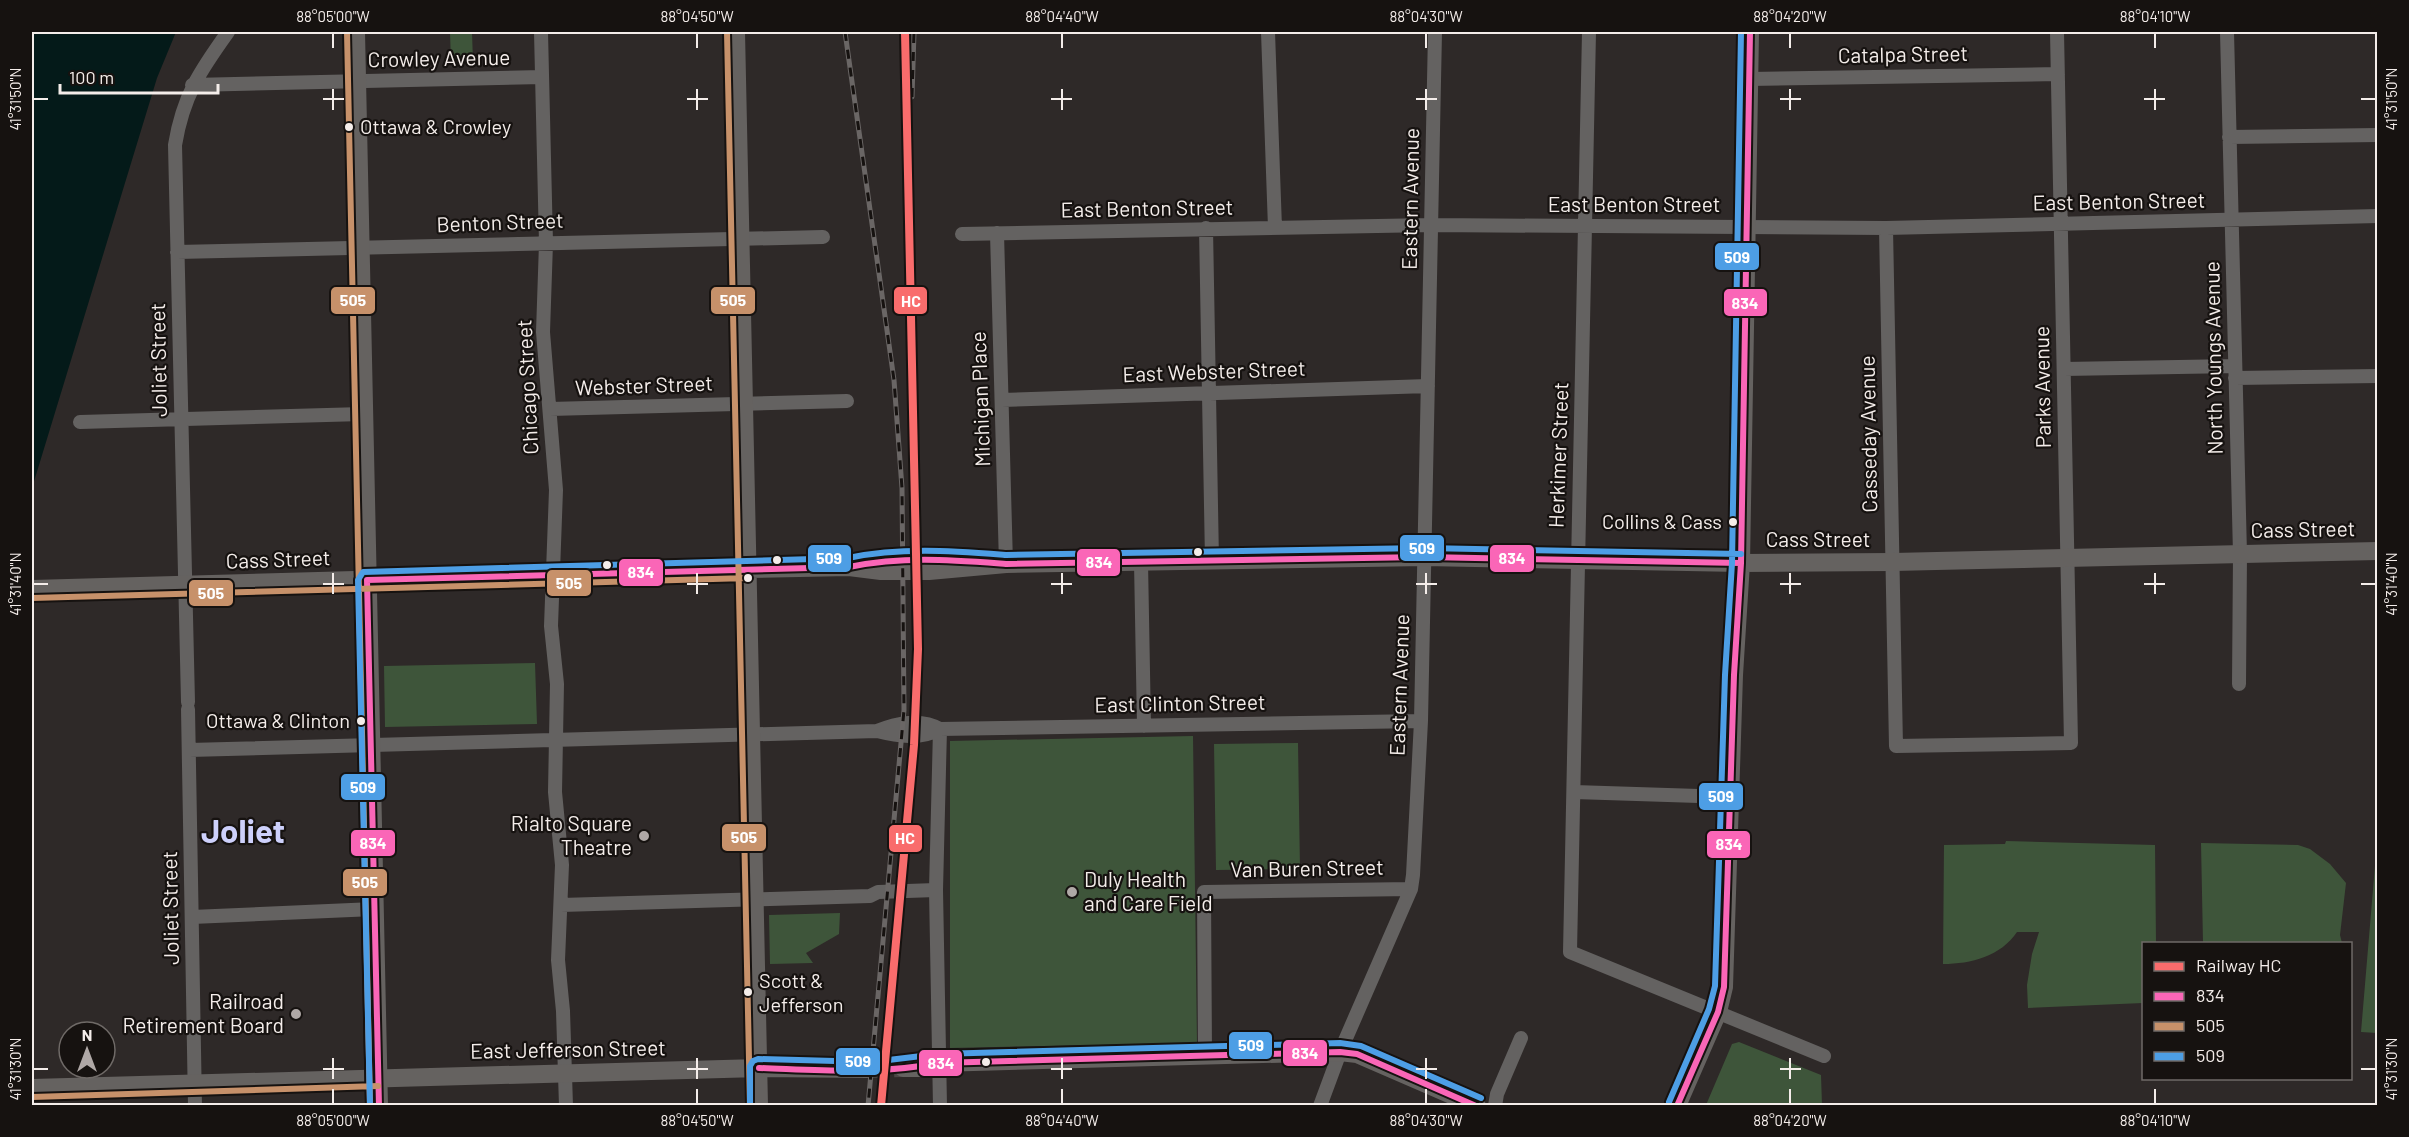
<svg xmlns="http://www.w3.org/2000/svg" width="2409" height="1137" font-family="Barlow,sans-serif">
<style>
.green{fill:#3e553a}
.water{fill:#041a19}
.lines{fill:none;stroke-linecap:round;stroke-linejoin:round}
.major-tunnel{stroke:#4c4645;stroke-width:18;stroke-dasharray:18 9;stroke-linecap:butt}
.minor{stroke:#646261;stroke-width:14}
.major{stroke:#656260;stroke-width:18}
.rail-casing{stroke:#6a6665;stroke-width:5}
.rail{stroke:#161210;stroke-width:3;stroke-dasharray:9;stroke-linecap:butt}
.bus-1-casing{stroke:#161210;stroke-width:10}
.bus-2-casing{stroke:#161210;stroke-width:10}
.bus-3-casing{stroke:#161210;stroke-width:10}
.bus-1{stroke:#fa66b7;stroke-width:6}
.bus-2{stroke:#c7916a;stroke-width:6}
.bus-3{stroke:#4d9ee5;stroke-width:6}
.rail-1-casing{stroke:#161210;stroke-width:12}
.rail-1{stroke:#f96c6c;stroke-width:8}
.ticks{fill:none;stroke:#f4edea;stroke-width:2}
.bus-dot{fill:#f4edea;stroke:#161210;stroke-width:2}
.poi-dot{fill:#afa8a6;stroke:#161210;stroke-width:2}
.labels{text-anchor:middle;stroke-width:4.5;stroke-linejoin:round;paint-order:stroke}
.bus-label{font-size:20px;fill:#f4edea;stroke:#161210;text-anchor:start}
.street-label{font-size:21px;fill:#f4edea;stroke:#161210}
.poi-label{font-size:21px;fill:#f4edea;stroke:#161210;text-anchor:end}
.town-label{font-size:33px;font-weight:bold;fill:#cdd0fb;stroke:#161210}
.line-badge{stroke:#161210;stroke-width:2}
.badge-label{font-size:16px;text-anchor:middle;font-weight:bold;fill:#fff}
.neatline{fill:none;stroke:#f4edea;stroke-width:2}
.ticks-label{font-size:15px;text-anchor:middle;fill:#f4edea}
</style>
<rect width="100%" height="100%" fill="#2e2928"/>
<path class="green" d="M 450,32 L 472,32 L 473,62 L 451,63 Z
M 535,663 L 537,724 L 385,727 L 384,666 Z
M 1193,736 L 1197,1043 L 950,1048 L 950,741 Z
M 1298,743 L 1300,869 L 1216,870 L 1214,744 Z
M 2006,841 L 2155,845 L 2156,943 L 2144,944 L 2143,1003 L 2028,1008 L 2027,985 L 2032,954 L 2039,932 L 2017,932 C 2001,956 1971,964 1943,964 L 1944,845 L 2005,844 Z
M 2377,842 L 2378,1033 L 2377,1033 L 2361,1032 Z
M 2201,843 L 2298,845 L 2310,849 L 2330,864 L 2346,883 L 2340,935 L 2342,943 L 2203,943 Z
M 840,913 L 839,934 L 806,953 L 813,963 L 770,964 L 769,915 Z
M 1739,1042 L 1821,1075 L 1822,1105 L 1706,1105 L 1732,1044 Z"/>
<path class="water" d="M 32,32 L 176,32 L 157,78 L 32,488 Z"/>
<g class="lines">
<path class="major-tunnel" d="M 867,1069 L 903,1068"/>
<path class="minor" d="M 541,32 L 546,243 L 543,332 L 556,490 L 551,626 L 557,684 L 555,792 L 562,865 L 558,960 L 563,1011 L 566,1106
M 1268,32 L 1275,228
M 1589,32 L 1570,952 L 1824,1056
M 2227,32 L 2240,554 L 2239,684
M 1749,79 L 2058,74
M 192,85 L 542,77
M 2229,137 L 2378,135
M 1206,228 L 1212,561
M 1886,228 L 1896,746 L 2071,743 L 2057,32
M 997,233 L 1006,564
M 962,234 L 1431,225 L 1886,228 L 2378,216
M 177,252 L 823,237
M 2064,369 L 2235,366
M 2235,378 L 2378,376
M 1002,400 L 1428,386
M 550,409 L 847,401
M 80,422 L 363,414
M 1141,562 L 1144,726
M 188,702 L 175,145 C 183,96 200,71 228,32
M 188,709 L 195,1106
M 877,731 C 896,723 921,718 940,729
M 189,750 L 877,731 C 897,736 921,740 940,729 L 1421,721
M 1574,792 L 1730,797
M 561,905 L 870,896 L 878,892 L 936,890
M 192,917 L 374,909
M 1205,1055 L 1204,892 L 1411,889
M 940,1106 L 936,890 L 940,729
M 1320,1106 L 1340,1052 L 1411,889 L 1413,875 L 1421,721 L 1435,32
M 1495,1106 L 1497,1094 L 1521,1038"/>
<path class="major" d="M 356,32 L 379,1106
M 736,32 L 759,1106
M 32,589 L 748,569 L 849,567 L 881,571 L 929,571 L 1006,564 L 1425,557 L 1741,563 L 1893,562 L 2378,551
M 903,1068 L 919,1068 L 938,1063 L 1340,1052 L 1357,1054 L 1477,1106
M 32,1088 L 759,1068 L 867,1069
M 1677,1106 L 1718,1012 L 1724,987 L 1734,675 L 1741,563 L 1750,32"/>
<defs>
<path id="rail" d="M 845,32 L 894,380 L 902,488 L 904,710 L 868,1106
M 912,97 L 914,32"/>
</defs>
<use href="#rail" class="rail-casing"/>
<use href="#rail" class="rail"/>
<defs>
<path id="bus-1" d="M 367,580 L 849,567 C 904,556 951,560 1006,564 L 1425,557 L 1741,563
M 367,580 L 379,1106
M 759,1068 C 819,1070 879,1075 938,1063 L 1340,1052 L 1357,1054 L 1476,1106
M 1677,1106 L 1718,1012 L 1724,987 L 1734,675 L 1741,563 L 1750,32"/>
<path id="bus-2" d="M 347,32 L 370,1106
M 727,32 L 750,1106
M 32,598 L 748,578
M 32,1097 L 378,1086"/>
<path id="bus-3" d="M 1669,1102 L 1709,1009 L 1715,986 L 1725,675 L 1732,563 L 1741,32
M 370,1106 L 358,580 L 363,572 L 848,558 C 902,547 952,551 1006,555 L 1425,548 L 1741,554
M 750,1106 L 750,1066 L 753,1061 L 758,1059 L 872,1062 L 938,1054 L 1340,1043 L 1361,1046 L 1481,1098"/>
</defs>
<use href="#bus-1" class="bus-1-casing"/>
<use href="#bus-2" class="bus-2-casing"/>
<use href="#bus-3" class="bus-3-casing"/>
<use href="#bus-1" class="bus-1"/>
<use href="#bus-2" class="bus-2"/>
<use href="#bus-3" class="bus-3"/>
<defs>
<path id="rail-1" d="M 881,1106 L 914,745 L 918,649 L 905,32"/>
</defs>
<use href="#rail-1" class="rail-1-casing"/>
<use href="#rail-1" class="rail-1"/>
</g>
<path class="ticks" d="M 333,33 L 333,48M 697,33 L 697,48M 1062,33 L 1062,48M 1426,33 L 1426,48M 1790,33 L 1790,48M 2155,33 L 2155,48M 333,89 L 333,110M 697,89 L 697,110M 1062,89 L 1062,110M 1426,89 L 1426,110M 1790,89 L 1790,110M 2155,89 L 2155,110M 33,99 L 48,99M 323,99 L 344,99M 687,99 L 708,99M 1051,99 L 1072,99M 1416,99 L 1437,99M 1780,99 L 1801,99M 2144,99 L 2165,99M 2361,99 L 2376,99M 333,573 L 333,594M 697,573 L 697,594M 1062,573 L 1062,594M 1426,573 L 1426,594M 1790,573 L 1790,594M 2155,573 L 2155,594M 33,584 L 48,584M 323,584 L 344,584M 687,584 L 708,584M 1051,584 L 1072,584M 1416,584 L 1437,584M 1780,584 L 1801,584M 2144,584 L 2165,584M 2361,584 L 2376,584M 333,1058 L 333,1079M 697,1058 L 697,1079M 1062,1058 L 1062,1079M 1426,1058 L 1426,1079M 1790,1058 L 1790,1079M 33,1069 L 48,1069M 323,1069 L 344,1069M 687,1069 L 708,1069M 1051,1069 L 1072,1069M 1416,1069 L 1437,1069M 1780,1069 L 1801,1069M 2361,1069 L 2376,1069M 333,1089 L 333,1104M 697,1089 L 697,1104M 1062,1089 L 1062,1104M 1426,1089 L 1426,1104M 1790,1089 L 1790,1104M 2155,1089 L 2155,1104"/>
<g class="bus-dot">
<circle cx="349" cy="127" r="5"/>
<circle cx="1733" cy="522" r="5"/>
<circle cx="1198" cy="552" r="5"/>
<circle cx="777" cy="560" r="5"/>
<circle cx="607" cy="565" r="5"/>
<circle cx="748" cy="578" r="5"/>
<circle cx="361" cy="721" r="5"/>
<circle cx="748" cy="992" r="5"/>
<circle cx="986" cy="1062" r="5"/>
</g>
<g class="poi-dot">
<circle cx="644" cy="836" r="6"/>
<circle cx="1072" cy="892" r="6"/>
<circle cx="296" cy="1014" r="6"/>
</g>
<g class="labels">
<g class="bus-label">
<text x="360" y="134">Ottawa &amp; Crowley</text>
<text x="1722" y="529" text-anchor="end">Collins &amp; Cass</text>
<text x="350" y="728" text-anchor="end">Ottawa &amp; Clinton</text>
<text x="759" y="988">Scott &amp;<tspan x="759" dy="24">Jefferson</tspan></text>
</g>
<g class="street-label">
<text transform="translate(1903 55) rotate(-1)" y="7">Catalpa Street</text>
<text transform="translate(439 59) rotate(-1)" y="7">Crowley Avenue</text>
<text transform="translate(1411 199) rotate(-89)" y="7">Eastern Avenue</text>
<text transform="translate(2119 202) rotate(-1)" y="7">East Benton Street</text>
<text x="1634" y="212">East Benton Street</text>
<text transform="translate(1147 209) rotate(-1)" y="7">East Benton Street</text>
<text transform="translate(500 223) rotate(-2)" y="7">Benton Street</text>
<text transform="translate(2214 358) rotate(-91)" y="7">North Youngs Avenue</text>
<text transform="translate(159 360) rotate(-91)" y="7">Joliet Street</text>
<text transform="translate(1214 372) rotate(-2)" y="7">East Webster Street</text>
<text transform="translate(644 386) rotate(-2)" y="7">Webster Street</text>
<text transform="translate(528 387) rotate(-93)" y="7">Chicago Street</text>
<text transform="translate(2043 387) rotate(-91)" y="7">Parks Avenue</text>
<text transform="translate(981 399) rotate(-92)" y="7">Michigan Place</text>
<text transform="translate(1869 434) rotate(-91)" y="7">Casseday Avenue</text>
<text transform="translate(1559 455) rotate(-88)" y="7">Herkimer Street</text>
<text transform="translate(2303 530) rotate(-1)" y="7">Cass Street</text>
<text x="1818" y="547">Cass Street</text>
<text transform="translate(278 560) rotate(-2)" y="7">Cass Street</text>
<text transform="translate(1400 685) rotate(-88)" y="7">Eastern Avenue</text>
<text transform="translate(1180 704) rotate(-1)" y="7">East Clinton Street</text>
<text transform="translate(1307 869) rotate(-1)" y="7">Van Buren Street</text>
<text transform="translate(171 908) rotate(-91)" y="7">Joliet Street</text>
<text transform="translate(568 1050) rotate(-1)" y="7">East Jefferson Street</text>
</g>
<g class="poi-label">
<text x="632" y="831">Rialto Square<tspan x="632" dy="24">Theatre</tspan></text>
<text x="1084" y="887" text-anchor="start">Duly Health<tspan x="1084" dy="24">and Care Field</tspan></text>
<text x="284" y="1009">Railroad<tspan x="284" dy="24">Retirement Board</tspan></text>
</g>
<g class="town-label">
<text x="243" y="843">Joliet</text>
</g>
</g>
<g class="line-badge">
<rect x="1714" y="242" width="46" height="29" rx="6" fill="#4d9ee5"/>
<rect x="330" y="286" width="46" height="29" rx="6" fill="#c7916a"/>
<rect x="710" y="286" width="46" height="29" rx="6" fill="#c7916a"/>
<rect x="893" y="286" width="35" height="29" rx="6" fill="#f96c6c"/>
<rect x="1723" y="288" width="45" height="29" rx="6" fill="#fa66b7"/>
<rect x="1399" y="534" width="46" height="28" rx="6" fill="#4d9ee5"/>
<rect x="807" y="544" width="45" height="29" rx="6" fill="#4d9ee5"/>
<rect x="1489" y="544" width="46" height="29" rx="6" fill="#fa66b7"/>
<rect x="1076" y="548" width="45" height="29" rx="6" fill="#fa66b7"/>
<rect x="618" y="558" width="46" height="29" rx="6" fill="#fa66b7"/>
<rect x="546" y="569" width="46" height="28" rx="6" fill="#c7916a"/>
<rect x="188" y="579" width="46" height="28" rx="6" fill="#c7916a"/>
<rect x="340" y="773" width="46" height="28" rx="6" fill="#4d9ee5"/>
<rect x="1698" y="782" width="46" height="29" rx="6" fill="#4d9ee5"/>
<rect x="721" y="823" width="46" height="29" rx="6" fill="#c7916a"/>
<rect x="888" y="824" width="35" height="29" rx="6" fill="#f96c6c"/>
<rect x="350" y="829" width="46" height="28" rx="6" fill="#fa66b7"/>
<rect x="1706" y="830" width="45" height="29" rx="6" fill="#fa66b7"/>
<rect x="342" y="868" width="46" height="29" rx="6" fill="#c7916a"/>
<rect x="1228" y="1031" width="45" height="29" rx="6" fill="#4d9ee5"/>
<rect x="1282" y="1039" width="46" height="28" rx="6" fill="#fa66b7"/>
<rect x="835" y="1047" width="46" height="29" rx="6" fill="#4d9ee5"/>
<rect x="918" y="1049" width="45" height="28" rx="6" fill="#fa66b7"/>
</g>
<g class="badge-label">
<text x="1737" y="263">509</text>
<text x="353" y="306">505</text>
<text x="733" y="306">505</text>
<text x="911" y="307">HC</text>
<text x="1745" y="309">834</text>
<text x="1422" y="554">509</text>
<text x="829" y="564">509</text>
<text x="1512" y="564">834</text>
<text x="1099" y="568">834</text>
<text x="641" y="578">834</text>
<text x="569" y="589">505</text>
<text x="211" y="599">505</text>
<text x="363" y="793">509</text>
<text x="1721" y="802">509</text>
<text x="744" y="843">505</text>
<text x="905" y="844">HC</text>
<text x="373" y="849">834</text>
<text x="1729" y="850">834</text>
<text x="365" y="888">505</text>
<text x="1251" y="1051">509</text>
<text x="1305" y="1059">834</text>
<text x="858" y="1067">509</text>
<text x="941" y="1069">834</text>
</g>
<rect width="2409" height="1137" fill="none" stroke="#161210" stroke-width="66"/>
<rect x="2142" y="942" width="210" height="138" fill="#161210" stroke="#6f6a67" stroke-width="1.5"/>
<rect x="2154" y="962" width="30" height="9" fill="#f96c6c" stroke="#6f6a67" stroke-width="1.5"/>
<text x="2196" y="972" font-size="18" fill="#f4edea">Railway HC</text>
<rect x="2154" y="992" width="30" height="9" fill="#fa66b7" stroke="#6f6a67" stroke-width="1.5"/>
<text x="2196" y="1002" font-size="18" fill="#f4edea">834</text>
<rect x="2154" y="1022" width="30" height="9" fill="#c7916a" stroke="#6f6a67" stroke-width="1.5"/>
<text x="2196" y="1032" font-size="18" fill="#f4edea">505</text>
<rect x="2154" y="1052" width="30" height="9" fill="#4d9ee5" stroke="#6f6a67" stroke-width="1.5"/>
<text x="2196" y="1062" font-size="18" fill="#f4edea">509</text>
<g transform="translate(87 1050)"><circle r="28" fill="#161210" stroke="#6f6a67" stroke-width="1.5"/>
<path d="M0-4.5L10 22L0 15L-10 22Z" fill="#afa8a6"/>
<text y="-9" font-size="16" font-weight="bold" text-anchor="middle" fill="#f4edea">N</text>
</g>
<path d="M60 84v9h158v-9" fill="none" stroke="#f4edea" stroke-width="3"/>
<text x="69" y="84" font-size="18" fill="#f4edea" stroke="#161210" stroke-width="4.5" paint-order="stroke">100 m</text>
<rect x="33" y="33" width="2343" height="1071" class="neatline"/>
<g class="ticks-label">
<text x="333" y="22">88°05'00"W</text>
<text x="697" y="22">88°04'50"W</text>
<text x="1062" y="22">88°04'40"W</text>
<text x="1426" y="22">88°04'30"W</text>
<text x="1790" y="22">88°04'20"W</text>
<text x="2155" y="22">88°04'10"W</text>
<text transform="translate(16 99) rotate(-90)" y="5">41°31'50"N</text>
<text transform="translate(2392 99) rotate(-90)" y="5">41°31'50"N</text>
<text transform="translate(16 584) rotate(-90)" y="5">41°31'40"N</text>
<text transform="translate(2392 584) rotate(-90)" y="5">41°31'40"N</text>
<text transform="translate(16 1069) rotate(-90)" y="5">41°31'30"N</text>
<text transform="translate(2392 1069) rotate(-90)" y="5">41°31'30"N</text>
<text x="333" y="1126">88°05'00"W</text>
<text x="697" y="1126">88°04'50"W</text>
<text x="1062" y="1126">88°04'40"W</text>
<text x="1426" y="1126">88°04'30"W</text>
<text x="1790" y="1126">88°04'20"W</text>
<text x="2155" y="1126">88°04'10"W</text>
</g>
</svg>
